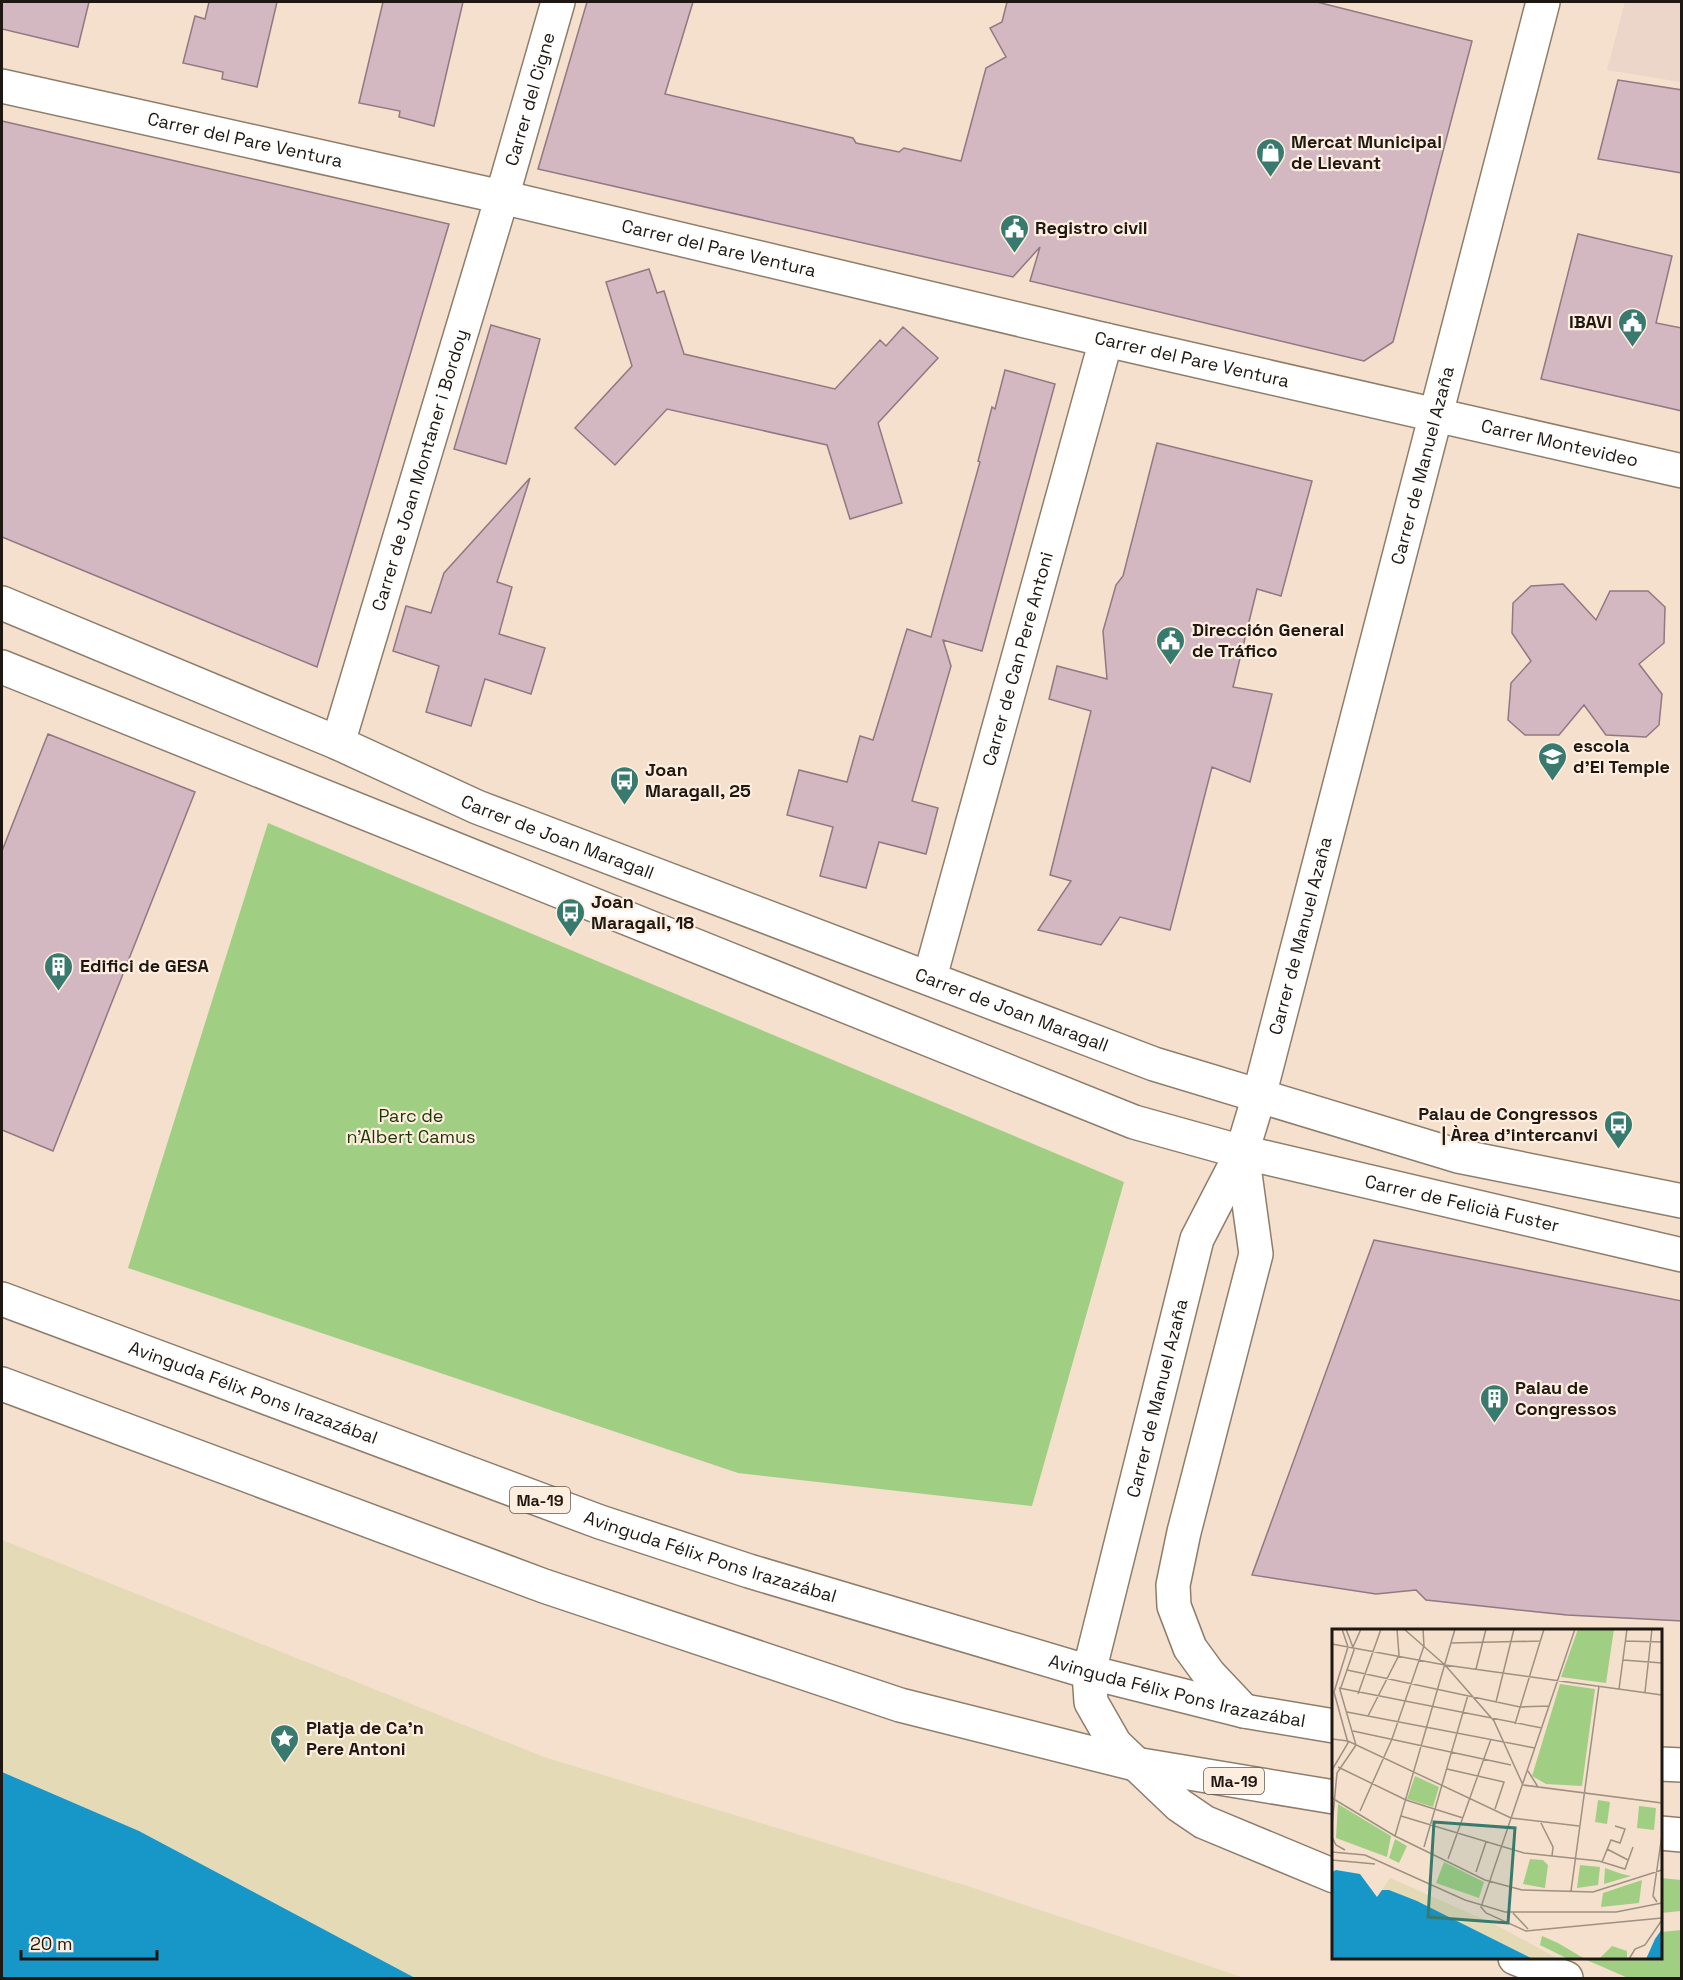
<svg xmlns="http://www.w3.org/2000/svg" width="1683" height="1980" font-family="'Space Grotesk',sans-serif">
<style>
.commercial{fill:#ecd5c9}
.green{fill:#a0cf84}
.sand{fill:#e4dab5}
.water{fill:#1796c8}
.building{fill:#d3b8c2;stroke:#917882;stroke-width:1.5}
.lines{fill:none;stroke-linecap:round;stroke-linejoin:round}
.minor-casing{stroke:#8f7d6c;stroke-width:36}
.highway-casing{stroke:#8f7d6c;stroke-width:36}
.minor{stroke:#fff;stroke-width:33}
.highway{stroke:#fff;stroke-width:33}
.labels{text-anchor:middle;stroke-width:4.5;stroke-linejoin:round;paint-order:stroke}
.shield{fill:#feeedf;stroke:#625850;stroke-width:1.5}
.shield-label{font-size:16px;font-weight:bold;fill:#1f1812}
.street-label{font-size:18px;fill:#1f1812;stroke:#feeedf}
.poi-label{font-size:18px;font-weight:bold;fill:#1f1812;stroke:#feeedf;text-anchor:start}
.park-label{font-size:18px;fill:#1a3900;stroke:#feeedf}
.inset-road{fill:none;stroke:#9f9082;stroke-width:1.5}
.view{fill:#387b6e;fill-opacity:0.15;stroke:#387b6e;stroke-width:3}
.inset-edge{fill:none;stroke:#1f1812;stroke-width:3}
</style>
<rect width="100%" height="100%" fill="#f4e0cd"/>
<path class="commercial" d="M 1625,2 L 1681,2 L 1681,82 L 1607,70 Z"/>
<path class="green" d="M 268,823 L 1124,1182 L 1032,1506 L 738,1473 L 128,1268 Z
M 1661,1878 L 1681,1880 L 1681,1911 L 1661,1913 Z
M 1681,1930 L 1681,1978 L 1628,1978 L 1582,1958 L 1660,1958 L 1661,1932 Z"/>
<path class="sand" d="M 2,1540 L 544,1757 L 967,1886 L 1245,1978 L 415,1978 L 139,1831 L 2,1772 Z"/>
<path class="water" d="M 2,1772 L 139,1831 L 415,1978 L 2,1978 Z"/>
<path class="building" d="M 2,2 L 89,2 L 78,47 L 2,29 Z
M 209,2 L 277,2 L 257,87 L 222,79 L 223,72 L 183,63 L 195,16 L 205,19 Z
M 383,2 L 463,2 L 434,126 L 399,117 L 400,111 L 359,103 Z
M 587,2 L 693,2 L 665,94 L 853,138 L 856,143 L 899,152 L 904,148 L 961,161 L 986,68 L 1006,57 L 990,28 L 1002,22 L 1007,2 L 1317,2 L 1472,41 L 1393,342 L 1364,361 L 1030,281 L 1040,247 L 1013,277 L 538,169 Z
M 1618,80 L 1682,90 L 1682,173 L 1598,159 Z
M 2,121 L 449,224 L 317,667 L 2,537 Z
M 1578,234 L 1672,256 L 1656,323 L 1682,328 L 1682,411 L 1541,379 Z
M 649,269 L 657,293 L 664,291 L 684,354 L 835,389 L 880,340 L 886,346 L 903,327 L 938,358 L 878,423 L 902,503 L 850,519 L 827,445 L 667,409 L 615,465 L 575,428 L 632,366 L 606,282 Z
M 491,325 L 540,339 L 506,464 L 454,449 Z
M 1005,370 L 1055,384 L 982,651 L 943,640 L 951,666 L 912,801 L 938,808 L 926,854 L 879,842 L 866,888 L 820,876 L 833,827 L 787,815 L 799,770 L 847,782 L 860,736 L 873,740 L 907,629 L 931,637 L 980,462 L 978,461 L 992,407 L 995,409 Z
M 1157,443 L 1312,481 L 1281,596 L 1257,589 L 1233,687 L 1272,694 L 1250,782 L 1212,767 L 1170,930 L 1120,917 L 1101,945 L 1038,930 L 1071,881 L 1050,875 L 1091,711 L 1049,699 L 1057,666 L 1107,679 L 1103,631 L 1116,585 L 1123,576 Z
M 530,478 L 497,582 L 512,587 L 499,634 L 545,648 L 531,694 L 485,679 L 471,726 L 426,712 L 439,666 L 393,651 L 406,606 L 431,613 L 444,573 Z
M 1563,584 L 1596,620 L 1610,591 L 1648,591 L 1665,607 L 1664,643 L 1639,664 L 1662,694 L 1659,725 L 1646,737 L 1606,735 L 1584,705 L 1559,735 L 1525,735 L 1508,720 L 1511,683 L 1531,661 L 1512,633 L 1513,603 L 1531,586 Z
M 48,734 L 195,792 L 53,1151 L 2,1130 L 2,851 Z
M 1374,1240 L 1682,1301 L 1682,1621 L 1567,1615 L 1426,1600 L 1416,1590 L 1376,1594 L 1252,1575 Z"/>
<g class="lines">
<defs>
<g id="minor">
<path id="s1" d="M 2,86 L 502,197 L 1106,340 L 1682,471"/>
<path id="s2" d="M 2,603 L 338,743 L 477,807 L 1154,1064 L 1458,1156 L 1682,1201"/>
<path id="s3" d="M 2,667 L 1134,1122 L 1242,1152 L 1682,1255"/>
<path id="s4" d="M 338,743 L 502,197 L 558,2"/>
<path id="s5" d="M 930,977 L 1106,340"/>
<path d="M 1242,1152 L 1256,1254 L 1184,1532 L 1173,1585 L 1174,1606 L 1190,1648 L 1209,1674 L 1244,1711"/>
<path id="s6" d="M 1334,1876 L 1204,1822 L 1179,1805 L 1115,1744 L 1091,1702 L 1089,1672 L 1197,1239 L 1242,1152 L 1259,1096 L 1543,2"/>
<path d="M 1515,1958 L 1566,1978"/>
</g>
<g id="highway">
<path id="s7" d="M 2,1299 L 600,1522 L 749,1571 L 1089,1672 L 1244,1711 L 1334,1726"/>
<path d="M 2,1384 L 544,1586 L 900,1705 L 1135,1764 L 1334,1797"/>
<path d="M 1660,1764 L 1682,1765"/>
<path d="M 1660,1833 L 1682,1835"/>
</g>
</defs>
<use href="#minor" class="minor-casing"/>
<use href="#highway" class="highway-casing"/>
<use href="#minor" class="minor"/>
<use href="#highway" class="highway"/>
</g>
<defs>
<symbol id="shop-pin" viewBox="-11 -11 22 30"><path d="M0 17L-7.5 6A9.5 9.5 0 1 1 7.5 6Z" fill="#387b6e" stroke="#feeedf"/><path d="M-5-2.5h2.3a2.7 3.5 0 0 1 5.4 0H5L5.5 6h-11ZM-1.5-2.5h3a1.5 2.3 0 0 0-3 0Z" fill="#fff"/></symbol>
<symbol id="civic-pin" viewBox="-11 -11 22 30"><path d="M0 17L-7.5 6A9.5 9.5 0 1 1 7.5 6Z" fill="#387b6e" stroke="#feeedf"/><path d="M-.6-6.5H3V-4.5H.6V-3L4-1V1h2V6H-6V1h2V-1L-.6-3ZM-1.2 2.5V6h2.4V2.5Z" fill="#fff"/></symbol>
<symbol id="school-pin" viewBox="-11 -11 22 30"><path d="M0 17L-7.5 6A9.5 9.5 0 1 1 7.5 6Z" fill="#387b6e" stroke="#feeedf"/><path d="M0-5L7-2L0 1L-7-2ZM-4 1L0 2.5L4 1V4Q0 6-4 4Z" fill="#fff"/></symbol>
<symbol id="bus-pin" viewBox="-11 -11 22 30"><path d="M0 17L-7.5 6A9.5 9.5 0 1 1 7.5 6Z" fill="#387b6e" stroke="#feeedf"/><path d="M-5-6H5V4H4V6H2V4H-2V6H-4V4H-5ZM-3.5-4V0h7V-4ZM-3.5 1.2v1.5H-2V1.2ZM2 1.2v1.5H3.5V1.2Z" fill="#fff"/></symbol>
<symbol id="building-pin" viewBox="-11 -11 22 30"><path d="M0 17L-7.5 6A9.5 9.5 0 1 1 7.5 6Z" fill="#387b6e" stroke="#feeedf"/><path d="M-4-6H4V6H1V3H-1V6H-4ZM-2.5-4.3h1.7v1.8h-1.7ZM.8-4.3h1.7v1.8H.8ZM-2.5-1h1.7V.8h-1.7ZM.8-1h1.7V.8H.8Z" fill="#fff"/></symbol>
<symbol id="sight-pin" viewBox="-11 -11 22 30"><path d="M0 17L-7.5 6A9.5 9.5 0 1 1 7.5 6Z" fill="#387b6e" stroke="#feeedf"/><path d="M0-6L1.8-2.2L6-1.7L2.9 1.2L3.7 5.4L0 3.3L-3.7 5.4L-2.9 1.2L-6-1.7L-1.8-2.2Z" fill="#fff"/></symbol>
</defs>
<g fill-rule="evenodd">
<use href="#shop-pin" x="1254" y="136" width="33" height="45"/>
<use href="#civic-pin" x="998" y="212" width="33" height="45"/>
<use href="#civic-pin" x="1616" y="306" width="33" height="45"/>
<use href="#civic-pin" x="1154" y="624" width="33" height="45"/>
<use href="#school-pin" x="1536" y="740" width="33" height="45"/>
<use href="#bus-pin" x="608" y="764" width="33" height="45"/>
<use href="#bus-pin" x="554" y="896" width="33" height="45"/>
<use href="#building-pin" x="42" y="950" width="33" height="45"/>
<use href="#bus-pin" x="1602" y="1108" width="33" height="45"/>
<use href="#building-pin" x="1478" y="1382" width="33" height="45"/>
<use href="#sight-pin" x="268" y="1722" width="33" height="45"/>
</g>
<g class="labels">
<g class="shield">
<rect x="510" y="1487" width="60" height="26" rx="4.5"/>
<rect x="1204" y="1768" width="60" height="26" rx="4.5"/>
</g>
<g class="shield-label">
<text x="540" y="1506">Ma-19</text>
<text x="1234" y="1787">Ma-19</text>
</g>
<g class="street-label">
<text dy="6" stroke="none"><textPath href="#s4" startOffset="672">Carrer del Cigne</textPath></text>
<text dy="6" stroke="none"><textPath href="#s1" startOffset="249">Carrer del Pare Ventura</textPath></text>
<text dy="6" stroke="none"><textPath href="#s1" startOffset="735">Carrer del Pare Ventura</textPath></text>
<text dy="6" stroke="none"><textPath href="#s1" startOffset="1221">Carrer del Pare Ventura</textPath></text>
<text dy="6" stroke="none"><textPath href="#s1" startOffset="1598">Carrer Montevideo</textPath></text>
<text dy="6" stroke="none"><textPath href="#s6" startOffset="1592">Carrer de Manuel Azaña</textPath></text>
<text dy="6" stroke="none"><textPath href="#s4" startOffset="285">Carrer de Joan Montaner i Bordoy</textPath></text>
<text dy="6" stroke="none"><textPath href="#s5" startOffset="330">Carrer de Can Pere Antoni</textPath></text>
<text dy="6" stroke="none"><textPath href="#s2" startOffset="603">Carrer de Joan Maragall</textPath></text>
<text dy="6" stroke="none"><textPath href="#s6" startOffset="1106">Carrer de Manuel Azaña</textPath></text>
<text dy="6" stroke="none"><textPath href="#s2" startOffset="1089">Carrer de Joan Maragall</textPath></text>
<text dy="6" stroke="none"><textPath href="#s3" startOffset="1558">Carrer de Felicià Fuster</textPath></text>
<text dy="6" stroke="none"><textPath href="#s7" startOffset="268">Avinguda Félix Pons Irazazábal</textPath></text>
<text dy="6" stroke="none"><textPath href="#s6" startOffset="620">Carrer de Manuel Azaña</textPath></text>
<text dy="6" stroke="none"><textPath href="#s7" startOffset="754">Avinguda Félix Pons Irazazábal</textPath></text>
<text dy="6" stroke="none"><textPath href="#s7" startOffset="1240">Avinguda Félix Pons Irazazábal</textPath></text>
</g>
<g class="poi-label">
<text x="1291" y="148">Mercat Municipal<tspan x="1291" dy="21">de Llevant</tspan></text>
<text x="1035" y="234">Registro civil</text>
<text x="1612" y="328" text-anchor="end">IBAVI</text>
<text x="1192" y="636">Dirección General<tspan x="1192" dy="21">de Tráfico</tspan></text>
<text x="1573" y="752">escola<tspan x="1573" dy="21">d'El Temple</tspan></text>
<text x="645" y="776">Joan<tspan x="645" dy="21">Maragall, 25</tspan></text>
<text x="591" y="908">Joan<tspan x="591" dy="21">Maragall, 18</tspan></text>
<text x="80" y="972">Edifici de GESA</text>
<text x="1598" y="1120" text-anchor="end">Palau de Congressos<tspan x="1598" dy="21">| Àrea d'intercanvi</tspan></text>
<text x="1515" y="1394">Palau de<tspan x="1515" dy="21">Congressos</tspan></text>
<text x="306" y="1734">Platja de Ca'n<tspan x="306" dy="21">Pere Antoni</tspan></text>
</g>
<g class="park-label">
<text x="411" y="1122">Parc de<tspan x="411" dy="21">n'Albert Camus</tspan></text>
</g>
</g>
<g transform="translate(1332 1629)">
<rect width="330" height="330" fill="#f4e0cd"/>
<path d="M 246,0 L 282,0 L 274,54 L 229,48 ZM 228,55 L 263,60 L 250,157 L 214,155 L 200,147 ZM 83,147 L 107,158 L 101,178 L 75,170 ZM 266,171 L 278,173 L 275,195 L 263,193 ZM 6,175 L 59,207 L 55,228 L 4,209 ZM 307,177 L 324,179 L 322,201 L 305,199 ZM 63,210 L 75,217 L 67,234 L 57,229 ZM 198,230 L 211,231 L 216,236 L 213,259 L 191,255 ZM 112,233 L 152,253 L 147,269 L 104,254 ZM 248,236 L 268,238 L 266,256 L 245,259 ZM 273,239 L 290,245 L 299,247 L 272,255 ZM 310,251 L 307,274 L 269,278 L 271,264 ZM 210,307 L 226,314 L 253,330 L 236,330 L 208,316 ZM 280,317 L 295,322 L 295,330 L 267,330 Z" fill="#a0cf84"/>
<path d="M 58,249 L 162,295 L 227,330 L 201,330 L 85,272 L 50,261 Z" fill="#e4dab5"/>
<path d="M 4,241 L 28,245 L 45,268 L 50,261 L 57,261 L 85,272 L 201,330 L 0,330 L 0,243 ZM 330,300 L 330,330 L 314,330 L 323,310 Z" fill="#1796c8"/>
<path class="inset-road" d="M 72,0 L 113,36 L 162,92 L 191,156M 243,0 L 149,278 L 154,284 L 194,302 L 330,289M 293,12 L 330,13M 119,14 L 209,12M 0,15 L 113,36 L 330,66M 21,18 L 29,0M 291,31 L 330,34M 144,40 L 154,0M 15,41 L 188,78 L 217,77M 7,59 L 210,99M 287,60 L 295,0M 313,63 L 320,0M 26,65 L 49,0M 164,73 L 182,0M 15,83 L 203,119M 36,87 L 67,26 L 65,0M 183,95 L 212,0M 21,102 L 179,136M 0,110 L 16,112 L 179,189 L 247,197M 6,138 L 74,171 L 131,189M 115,140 L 172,153 L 163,180M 0,141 L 16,114 L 2,63 L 16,18 L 10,0M 196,142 L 206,158M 191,156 L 330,174M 0,169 L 63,207 L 153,251 L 190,261 L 261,263 L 330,241M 28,182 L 60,110 L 92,17 L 91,0M 69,187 L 192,224 L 267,232 L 293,240 L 301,218M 208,192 L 221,218 L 220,227M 0,197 L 5,144 L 24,116 L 8,61 L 22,21 L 14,0M 63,207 L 123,0M 0,208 L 4,216 L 13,221M 92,218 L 136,66M 275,220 L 296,231M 0,223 L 33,226 L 133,271 L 173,283 L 284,283 L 330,274M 116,230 L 159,110M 0,231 L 43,235M 270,233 L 279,211 L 288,214 L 293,200 L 283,197M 144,243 L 154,213M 239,262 L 267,57M 325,273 L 321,267 L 330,206M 181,284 L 196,300M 297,330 L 303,320 L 313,316 L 330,291"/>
<path class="view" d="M 102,193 L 183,199 L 176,294 L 96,288 Z"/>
<rect width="330" height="330" class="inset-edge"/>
</g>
<rect width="1683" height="1980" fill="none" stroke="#1f1812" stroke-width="6"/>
<path d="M21 1950v9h136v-9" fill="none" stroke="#1f1812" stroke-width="3"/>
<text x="30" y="1950" font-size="18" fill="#1f1812" stroke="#feeedf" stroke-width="4.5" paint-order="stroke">20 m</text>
</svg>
